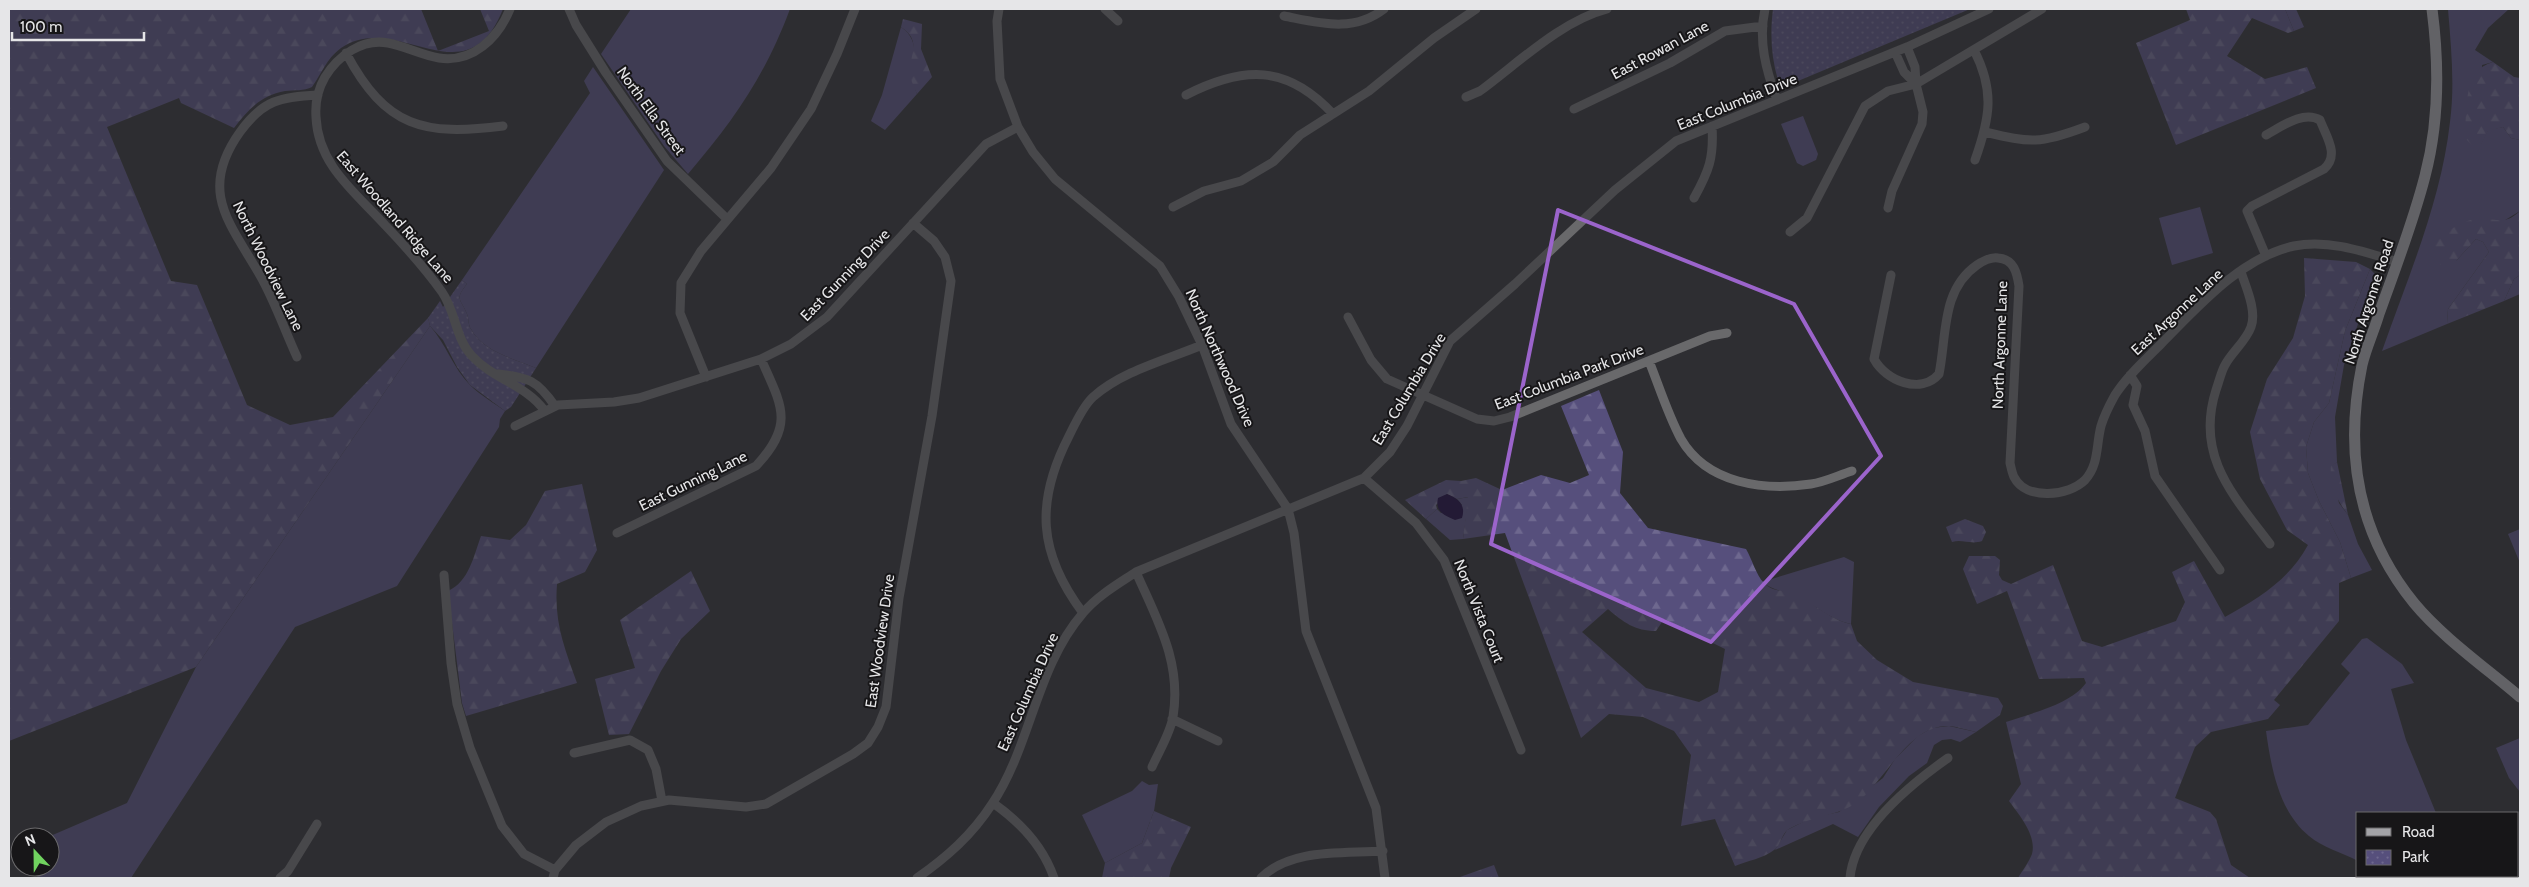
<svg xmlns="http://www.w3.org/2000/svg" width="2529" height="887" font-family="Cabin,sans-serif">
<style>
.grass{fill:#564f7c}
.forest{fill:url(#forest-firs);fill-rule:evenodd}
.park{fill:url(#park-dots)}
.water{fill:#17043a}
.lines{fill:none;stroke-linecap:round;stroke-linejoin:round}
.minor{stroke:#69696b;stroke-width:9}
.major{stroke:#a3a3a7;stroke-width:11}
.marked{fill:none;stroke:#9b64cb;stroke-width:4;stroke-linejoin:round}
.labels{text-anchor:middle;stroke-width:4;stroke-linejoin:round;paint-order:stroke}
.street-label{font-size:15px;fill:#e6e6e8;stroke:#171618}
</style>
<defs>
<pattern id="forest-firs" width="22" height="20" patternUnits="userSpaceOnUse" patternTransform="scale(1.25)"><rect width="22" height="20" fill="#564f7c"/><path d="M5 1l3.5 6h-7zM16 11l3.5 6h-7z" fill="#6e688f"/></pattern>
<pattern id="park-dots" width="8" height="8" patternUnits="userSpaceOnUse" patternTransform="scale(1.25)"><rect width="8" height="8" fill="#564f7c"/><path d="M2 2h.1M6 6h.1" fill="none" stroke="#6e688f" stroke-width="1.8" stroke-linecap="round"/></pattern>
</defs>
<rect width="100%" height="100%" fill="#2e2e32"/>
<path class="grass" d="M 631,9 L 790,9 C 765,76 734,120 688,174 L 664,146 L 601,54 Z
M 2285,9 L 2296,9 L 2304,27 L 2294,31 Z
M 2448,9 L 2509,9 L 2488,28 L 2475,50 L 2493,62 L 2482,65 L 2481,144 L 2488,130 L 2503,127 L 2511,138 L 2520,140 L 2520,211 L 2502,222 L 2476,219 L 2456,261 L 2476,239 L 2483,242 L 2489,252 L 2448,309 L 2447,324 L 2382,351 C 2408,277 2441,202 2450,122 C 2455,85 2451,46 2448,9 Z
M 901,27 C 926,44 906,69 917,94 L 885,130 L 871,121 L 882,95 Z
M 593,67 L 664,170 L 536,368 C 515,359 483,352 471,329 C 468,325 469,319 467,314 C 461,299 454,300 467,284 L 462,280 L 590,93 L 584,81 Z
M 1803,116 L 1818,154 L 1816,160 L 1803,166 L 1797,163 L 1781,124 Z
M 2200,207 L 2213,253 L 2172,265 L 2159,218 Z
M 2370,269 L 2375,274 L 2344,365 L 2335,417 L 2337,462 L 2331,467 L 2339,503 L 2348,515 L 2358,544 L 2372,570 L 2351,578 L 2340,542 L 2319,501 L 2308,473 L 2306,447 L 2314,422 L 2329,403 L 2345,331 Z
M 2520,275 L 2520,294 L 2504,301 L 2514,279 Z
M 430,326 C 446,344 453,368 470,385 C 480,395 494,403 505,411 L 500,419 L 499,427 L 397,586 L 295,627 L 131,878 L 38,878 L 33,867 L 50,867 L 48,837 L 127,803 L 196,667 Z
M 1469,497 L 1463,539 L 1450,540 L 1426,519 L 1437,509 L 1441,513 L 1462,505 L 1457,499 Z
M 2520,529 L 2520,563 L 2508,534 Z
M 1844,557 L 1854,562 L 1851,624 C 1832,620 1822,610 1805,601 C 1791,592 1775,592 1762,582 Z
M 2367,638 L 2402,664 L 2414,683 L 2391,689 L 2406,740 L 2436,813 L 2358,813 L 2358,861 C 2343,853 2322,847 2309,836 C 2279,812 2271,767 2266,731 L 2308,725 L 2350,673 L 2341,664 L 2362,639 Z
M 1949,726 L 1976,732 L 1960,742 L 1951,739 L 1942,740 L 1934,745 L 1927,763 L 1909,776 L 1879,807 L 1858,837 L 1833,824 L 1775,850 L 1787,830 L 1811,818 L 1839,812 L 1883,778 L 1895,759 L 1918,736 L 1932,728 Z
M 2520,738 L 2520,792 L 2509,778 L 2496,748 Z
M 1142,781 L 1149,785 L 1158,784 L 1154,811 L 1142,843 L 1105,863 L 1082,815 L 1132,791 Z
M 2374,876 L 2482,876 L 2483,878 L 2373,878 Z"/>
<path class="forest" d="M 9,9 L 421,9 L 438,51 L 489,31 L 480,9 L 503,9 C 466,102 397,9 341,48 C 326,59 322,73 312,87 C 304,91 294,90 285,91 C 261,95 248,110 234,128 L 181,103 L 179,98 L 107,127 L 171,281 L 197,285 L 247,405 L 290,425 L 333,417 L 428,318 L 430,326 L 196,667 L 9,741 Z
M 2186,9 L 2285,9 L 2294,31 L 2288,33 L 2252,18 L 2227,56 L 2265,79 L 2307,67 L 2316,88 L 2176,145 L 2136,43 L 2190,20 Z
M 903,19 L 922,24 L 921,49 L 932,77 L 917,94 C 914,87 910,79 910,71 C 911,50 921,41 901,27 Z
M 2493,62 L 2514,77 L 2520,78 L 2520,140 L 2511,138 L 2503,127 L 2488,131 L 2481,145 L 2474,147 L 2465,138 C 2467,112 2462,70 2493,62 Z
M 2520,211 L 2520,275 L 2514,279 L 2504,301 L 2447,324 L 2448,309 L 2489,252 L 2483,242 L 2476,239 L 2456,261 L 2445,267 L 2433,260 L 2431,244 C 2439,235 2463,221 2475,219 C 2495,216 2502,228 2520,211 Z
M 2304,258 L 2356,262 L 2370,269 L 2345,331 L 2329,403 L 2314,422 L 2306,447 L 2308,473 L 2319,501 L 2340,542 L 2351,578 L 2339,583 L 2339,621 L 2274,700 L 2280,705 L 2268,719 L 2211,732 L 2195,747 L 2175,798 L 2210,812 L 2216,819 L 2231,865 L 2250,878 L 2018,878 C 2022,871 2029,862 2032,854 C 2037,835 2019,815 2009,801 L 2021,784 L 2006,722 C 2031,713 2070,705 2086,683 L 2084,678 L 2039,679 L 2007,591 L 1977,604 L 1963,569 L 1969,556 L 1995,556 L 2000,560 L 1999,575 L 2002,580 L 2011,584 L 2053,565 L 2082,641 L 2102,647 L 2176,621 L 2185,602 L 2172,572 L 2194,561 L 2225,617 C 2259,598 2289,580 2308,545 L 2287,530 L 2260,479 L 2250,432 L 2267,379 L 2293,338 L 2305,296 Z
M 1599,390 L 1623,452 L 1620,493 L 1648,528 L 1746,549 C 1752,559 1756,575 1764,583 C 1772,591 1780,590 1789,593 C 1812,600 1827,619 1851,624 L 1857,641 L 1877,660 L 1913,682 L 1998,698 L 2003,706 L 2000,715 L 1976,732 C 1967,730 1958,727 1950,726 C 1908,724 1886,781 1856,803 C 1838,816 1811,816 1789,829 C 1782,833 1781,845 1774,850 C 1764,858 1747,861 1735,866 L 1715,819 L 1681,826 L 1691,755 L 1674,731 L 1643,717 L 1609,714 L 1581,738 L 1505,533 L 1463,539 L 1468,497 L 1457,499 L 1447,494 L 1436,505 L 1437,509 L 1426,519 L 1405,500 L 1446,480 L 1461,481 L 1476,478 L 1502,490 L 1541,475 L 1570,483 L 1589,475 L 1561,406 ZM 1608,609 C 1623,622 1635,631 1656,631 L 1664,619 L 1725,649 L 1718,692 L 1699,702 L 1646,688 L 1582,632 Z
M 2337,462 L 2348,515 C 2337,500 2329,485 2331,466 Z
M 582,484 L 597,550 L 585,572 L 557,584 C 554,622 564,647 577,683 L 466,716 L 462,703 L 448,591 C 469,582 474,555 481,536 L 510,540 L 526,525 L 545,491 Z
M 1965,519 L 1983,526 L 1986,532 L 1982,541 C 1971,545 1963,539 1952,542 L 1946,527 Z
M 691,571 L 710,611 L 681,639 L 661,671 L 629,734 L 609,735 L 595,679 L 635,668 L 620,620 Z
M 1154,811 L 1191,827 L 1171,868 L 1169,878 L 1102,878 L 1105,863 L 1142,843 Z
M 1494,865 L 1499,878 L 1457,878 Z"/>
<path class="park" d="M 1773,9 L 1970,9 L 1786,86 L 1778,80 C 1771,57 1770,33 1773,9 Z
M 462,280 L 467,284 C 454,300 461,299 467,314 C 469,319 468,325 471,329 C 483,352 515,359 536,368 L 511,407 L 505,411 L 470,385 L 457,367 L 443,340 L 430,326 L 428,318 L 440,301 L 443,307 Z"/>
<path class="water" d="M 1447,494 C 1459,499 1466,505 1462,518 L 1455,520 C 1444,515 1435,512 1438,498 Z"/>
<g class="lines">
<path class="minor" d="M 510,9 C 498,38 473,63 439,58 C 421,55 405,46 388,43 C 362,38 338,56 325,77 C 318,89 315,103 316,117 C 318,165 355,192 385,225 C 405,246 425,268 442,292 C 456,312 455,338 472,356 C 493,379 526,385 544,410
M 569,9 L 576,25 L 606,73 L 667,161 L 726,218
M 999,9 L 997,21 L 1000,79 L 1018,127 L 1033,152 L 1055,179 L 1160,266 L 1179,297 L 1202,345 L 1231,424 L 1288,509 L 1294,533 L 1306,631 L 1376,808 L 1385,878
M 1105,9 L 1118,21
M 1765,9 C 1758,41 1766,70 1777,100
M 1284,16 C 1320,23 1353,33 1384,9
M 1974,50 C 1995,91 1990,118 1975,160
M 1895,52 L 1904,72 L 1916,84
M 346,53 C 386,128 424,136 503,126
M 1186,95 C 1243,66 1287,64 1333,114
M 1466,97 L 1480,91 C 1518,63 1561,21 1607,9
M 1574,109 L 1670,63 L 1725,31 L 1763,26
M 1985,132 C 2031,143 2040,144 2085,127
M 2266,135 C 2281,127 2303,110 2320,120 C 2326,136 2340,155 2324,169 L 2252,206 L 2247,211 L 2266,256
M 1694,198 C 1709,171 1714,158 1712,126
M 1173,207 L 1204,191 L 1241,181 L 1273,162 L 1300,135 L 1369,91 L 1434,38 L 1476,9
M 1888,208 L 1892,191 L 1922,124 L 1923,112 L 1916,84 L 1915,67 L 1907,47
M 1790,232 L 1807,218 L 1865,106 L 1888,91 L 1916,84 L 2042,9
M 2241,272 C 2246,287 2257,311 2251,327 C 2246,341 2232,352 2225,365 C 2221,372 2219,382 2216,390 C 2195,456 2233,495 2270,544
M 1891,275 L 1874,359 C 1886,381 1921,395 1939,374 C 1947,335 1941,290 1977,265 C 1983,261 1991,257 1998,258 C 2014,259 2017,273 2019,286 L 2010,463 C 2011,467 2012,473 2014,477 C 2026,501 2069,496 2085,480 C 2099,465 2096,445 2101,426 C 2104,416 2110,404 2115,395 C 2127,376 2145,360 2161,344 C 2198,307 2240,258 2294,246 C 2329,239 2365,252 2398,262
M 1348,317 L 1371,360 L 1387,379 L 1477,419 L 1494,421 L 1510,417 L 1710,336 L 1727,333
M 297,357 C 285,331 275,302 261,277 C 231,224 197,192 240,132 C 263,100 280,97 318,95
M 1649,361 C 1659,386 1668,415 1681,439 C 1707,484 1764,491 1811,484 C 1825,482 1839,475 1852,471
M 498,374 C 528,377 537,380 555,406
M 2130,375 L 2137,386 L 2133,405 L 2145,431 L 2155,476 L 2220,570
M 706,377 L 680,313 L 681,283 L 701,251 L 771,168 L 811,109 L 837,54 L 855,9
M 515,426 L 558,405 L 614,402 L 639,398 L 761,359 L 791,344 L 827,317 L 986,144 L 1018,127
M 1364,478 L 1416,523 L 1444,560 L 1521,750
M 617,533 L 756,466 C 795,424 782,406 761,359
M 1136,572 C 1157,620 1182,662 1173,717 C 1170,734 1159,751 1152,767
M 444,575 L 451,663 L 457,704 L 470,748 L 502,826 L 524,854 L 555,870
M 1083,613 C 1038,553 1035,502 1069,436 C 1075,424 1083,406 1093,397 C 1122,371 1166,360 1202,345
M 1172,719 L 1218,741
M 574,753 L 630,740 L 648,750 L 656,769 L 662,801
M 993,803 C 1020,822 1043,846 1054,878
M 280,878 L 288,871 L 317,824
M 553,878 L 555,870 L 576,845 L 606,822 L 641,806 L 669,800 L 746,807 L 766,804 L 853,754 L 868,743 L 878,727 L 886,707 L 899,598 L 932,416 L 951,281 L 945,257 L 934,241 L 913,223
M 917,878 C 947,857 972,835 992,804 C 1031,746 1036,667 1083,613 C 1097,596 1118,584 1136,572 L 1364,478 L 1390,452 L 1407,426 L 1450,341 L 1515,284 L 1615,190 L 1676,141 L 1907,47 L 1989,9
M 1261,878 C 1291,848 1343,854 1383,851
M 1850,878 C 1854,830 1911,784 1948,758"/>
<path class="major" d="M 2432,9 C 2439,63 2439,123 2425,176 C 2413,223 2395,269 2379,314 C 2374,331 2366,348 2362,365 C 2344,453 2357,533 2414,603 C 2442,637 2486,668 2520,697"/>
</g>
<path d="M0 0H2529V887H0ZM 1558,210 L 1794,304 L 1881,456 L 1711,642 L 1491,544 Z" fill="#2e2e32" fill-opacity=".55" fill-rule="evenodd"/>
<path class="marked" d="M 1558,210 L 1794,304 L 1881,456 L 1711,642 L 1491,544 Z"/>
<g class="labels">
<g class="street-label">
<text transform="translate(1660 50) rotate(-28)" y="5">East Rowan Lane</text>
<text transform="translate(1737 102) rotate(-22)" y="5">East Columbia Drive</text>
<text transform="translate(651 111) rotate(54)" y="5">North Ella Street</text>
<text transform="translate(395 217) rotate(49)" y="5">East Woodland Ridge Lane</text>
<text transform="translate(268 266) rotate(64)" y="5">North Woodview Lane</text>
<text transform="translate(845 275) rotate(-46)" y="5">East Gunning Drive</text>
<text transform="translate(2369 302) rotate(-72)" y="5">North Argonne Road</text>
<text transform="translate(2177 312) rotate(-43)" y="5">East Argonne Lane</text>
<text transform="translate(2000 345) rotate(-88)" y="5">North Argonne Lane</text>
<text transform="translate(1220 358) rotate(66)" y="5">North Northwood Drive</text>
<text transform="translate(1569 377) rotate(-21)" y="5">East Columbia Park Drive</text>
<text transform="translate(1409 389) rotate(-59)" y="5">East Columbia Drive</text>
<text transform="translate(693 481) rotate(-26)" y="5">East Gunning Lane</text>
<text transform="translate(1479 611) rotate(68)" y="5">North Vista Court</text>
<text transform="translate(880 641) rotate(-82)" y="5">East Woodview Drive</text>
<text transform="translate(1028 692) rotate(-66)" y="5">East Columbia Drive</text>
</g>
</g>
<rect width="2529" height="887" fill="none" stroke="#e6e6e8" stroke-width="20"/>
<rect x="2356" y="812" width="162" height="65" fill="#171618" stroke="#6a696b"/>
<rect x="2366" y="828" width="25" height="8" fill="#a3a3a7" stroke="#6a696b"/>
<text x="2402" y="837" font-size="15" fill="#e6e6e8">Road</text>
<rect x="2366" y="850" width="25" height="15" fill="url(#park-dots)" stroke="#6a696b"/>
<text x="2402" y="862" font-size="15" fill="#e6e6e8">Park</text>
<g transform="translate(35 852) rotate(338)"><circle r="24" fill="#171618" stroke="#6a696b"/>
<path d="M0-4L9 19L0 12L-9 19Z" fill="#70d35f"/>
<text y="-8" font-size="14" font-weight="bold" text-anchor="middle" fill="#e6e6e8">N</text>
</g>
<path d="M12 32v8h132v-8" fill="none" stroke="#e6e6e8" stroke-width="2.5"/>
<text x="20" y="32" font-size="15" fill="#e6e6e8" stroke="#171618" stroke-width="4" paint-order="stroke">100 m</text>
</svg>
